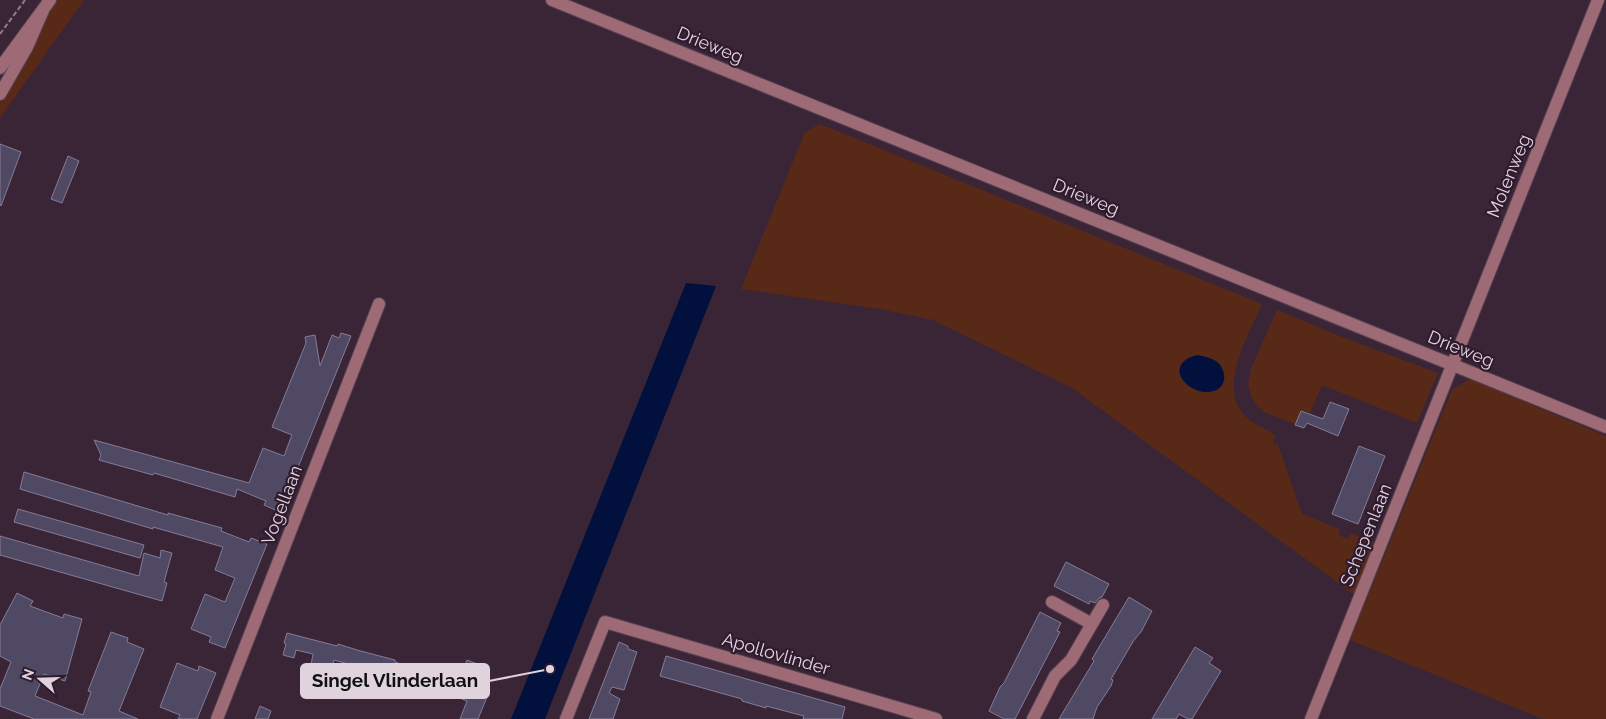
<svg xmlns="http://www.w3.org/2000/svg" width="1606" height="719" font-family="Raleway,sans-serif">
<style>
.green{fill:#592917;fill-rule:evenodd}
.water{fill:#01103c}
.building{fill:#504963;stroke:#837c98}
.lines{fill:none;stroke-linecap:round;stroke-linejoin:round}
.minor-casing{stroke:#554152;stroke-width:14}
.path{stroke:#8c7b89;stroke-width:2;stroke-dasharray:5 2.5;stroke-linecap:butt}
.minor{stroke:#9d6a75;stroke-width:12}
.labels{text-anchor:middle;stroke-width:4.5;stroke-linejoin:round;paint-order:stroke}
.street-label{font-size:18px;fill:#e0d3de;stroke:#2f1b2d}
.leader{fill:none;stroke:#e0d3de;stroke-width:2}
.callout-dot{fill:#e0d3de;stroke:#2f1b2d;stroke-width:2}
.callout{fill:#e0d3de;stroke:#e0d3de;stroke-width:2}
.callout-label{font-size:19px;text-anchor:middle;font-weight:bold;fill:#111}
</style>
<rect width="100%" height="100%" fill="#3a2537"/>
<path class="green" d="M 55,0 L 84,0 L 0,118 L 0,98 L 47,11 Z
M 820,124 L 1262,304 C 1249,334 1216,389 1246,417 C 1254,424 1266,429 1275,435 L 1273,443 L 1278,445 L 1302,514 L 1340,529 L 1338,535 L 1348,539 L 1350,533 L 1374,542 L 1374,550 L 1356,596 L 1072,388 L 1015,360 L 933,320 L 880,309 L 741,289 L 805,132 ZM 1193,356 L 1217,390 C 1202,393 1181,389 1179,370 L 1186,359 Z
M 1277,310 L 1342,337 L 1438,373 L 1417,423 L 1322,385 L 1310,413 L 1301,410 L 1295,424 L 1264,412 L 1253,401 L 1250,392 L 1248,384 L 1251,369 Z
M 1470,379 L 1606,436 L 1606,719 L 1543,719 L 1350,640 L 1452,390 Z"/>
<path class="water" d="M 686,283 L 716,286 L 545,719 L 511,719 Z
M 1198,355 C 1204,356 1211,358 1216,361 C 1226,368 1228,385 1216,390 C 1192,401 1158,364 1198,355 Z"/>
<path class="building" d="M 0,144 L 21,152 L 1,206 L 0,205 Z
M 68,156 L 79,161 L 62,203 L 51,199 Z
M 341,333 L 351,336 L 280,512 L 264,505 L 266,501 L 237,489 L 235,497 L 154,473 L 153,475 L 99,460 L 101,455 L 94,440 L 249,483 L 263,448 L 284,456 L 290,440 L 292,435 L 272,427 L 306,343 L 305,337 L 315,335 L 320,366 L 332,335 L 339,338 Z
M 1330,402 L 1349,409 L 1338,436 L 1307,423 L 1304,428 L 1295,425 L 1301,411 L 1323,419 Z
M 1359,446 L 1385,456 L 1358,524 L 1332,514 Z
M 24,472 L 168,515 L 168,513 L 222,528 L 221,531 L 249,542 L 251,538 L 267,544 L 225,648 L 209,642 L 211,637 L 191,629 L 205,594 L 225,602 L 235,578 L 215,570 L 223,547 L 153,527 L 153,529 L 143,526 L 20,489 Z
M 18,509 L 144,545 L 140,558 L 14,522 Z
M 0,536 L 139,576 L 144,553 L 160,558 L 161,550 L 172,553 L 164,582 L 167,583 L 162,601 L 0,555 Z
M 1066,562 L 1109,584 L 1102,597 L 1099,598 L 1095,603 L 1090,601 L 1089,604 L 1054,586 Z
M 17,593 L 33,601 L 30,606 L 63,618 L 64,614 L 82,619 L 65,681 L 44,674 L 35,696 L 83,715 L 91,692 L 88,691 L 111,632 L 128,638 L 127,642 L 144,649 L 119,711 L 138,719 L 34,719 L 0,706 L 0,689 L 11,662 L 0,656 L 0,625 Z
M 1129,597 L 1152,611 L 1141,632 L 1134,640 L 1111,679 L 1113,680 L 1111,686 L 1097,707 L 1093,719 L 1059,719 L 1094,661 L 1092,659 Z
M 1040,612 L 1061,623 L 1057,631 L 1060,632 L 1015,719 L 1004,719 L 989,711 L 1000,687 L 1004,683 Z
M 287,633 L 337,646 L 338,644 L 357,650 L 395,660 L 395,662 L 413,668 L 414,666 L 426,669 L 427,667 L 444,672 L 436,698 L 387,686 L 390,676 L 372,671 L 370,679 L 349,674 L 352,665 L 334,660 L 331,671 L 311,665 L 313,654 L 296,650 L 294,658 L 283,655 L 286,644 L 284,643 Z
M 619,642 L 628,646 L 628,649 L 637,652 L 624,690 L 612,687 L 609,693 L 620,699 L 613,719 L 589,719 Z
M 1195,647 L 1213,658 L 1209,663 L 1221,671 L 1192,719 L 1188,719 L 1179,714 L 1176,719 L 1152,719 Z
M 666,656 L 845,707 L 842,719 L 803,719 L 804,716 L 766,706 L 766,708 L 742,701 L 742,699 L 660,676 Z
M 467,660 L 488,668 L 478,693 L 487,697 L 478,719 L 460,719 L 467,701 L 457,697 L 467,672 L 463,670 Z
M 177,663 L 198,671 L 199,666 L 216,673 L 197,719 L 178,719 L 180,715 L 160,707 Z
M 260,706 L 271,711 L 268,719 L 255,719 Z"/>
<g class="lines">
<defs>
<path id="minor" d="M 552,0 L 1606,427
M 0,68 L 50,0
M 0,94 L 27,47 L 44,8
M 1052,602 L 1092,624
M 217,719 L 379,304
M 566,719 L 605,622 L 936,719
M 1033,719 L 1055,676 L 1071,660 L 1103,605
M 1311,719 L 1598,0"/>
</defs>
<use href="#minor" class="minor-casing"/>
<path class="path" d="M 0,34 L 25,0"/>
<use href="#minor" class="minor"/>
</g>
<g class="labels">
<g class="street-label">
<text transform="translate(710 45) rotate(22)" y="6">Drieweg</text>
<text transform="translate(1509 176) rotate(-68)" y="6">Molenweg</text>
<text transform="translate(1086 197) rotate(22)" y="6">Drieweg</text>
<text transform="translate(1461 349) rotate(22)" y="6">Drieweg</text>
<text transform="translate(282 505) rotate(-69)" y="6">Vogellaan</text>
<text transform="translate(1366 535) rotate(-68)" y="6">Schepenlaan</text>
<text transform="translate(776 654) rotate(16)" y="6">Apollovlinder</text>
</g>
</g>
<path class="leader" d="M550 669L489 681"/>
<circle class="callout-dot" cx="550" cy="669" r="5"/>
<rect class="callout" x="301" y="664" width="188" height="34" rx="5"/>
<g class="callout-label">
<text x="395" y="687">Singel Vlinderlaan</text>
</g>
<g transform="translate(40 679) rotate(290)" stroke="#2f1b2d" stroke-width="4" paint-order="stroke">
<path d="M0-4L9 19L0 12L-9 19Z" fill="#e0d3de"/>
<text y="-8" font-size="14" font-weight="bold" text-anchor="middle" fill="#e0d3de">N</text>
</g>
</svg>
